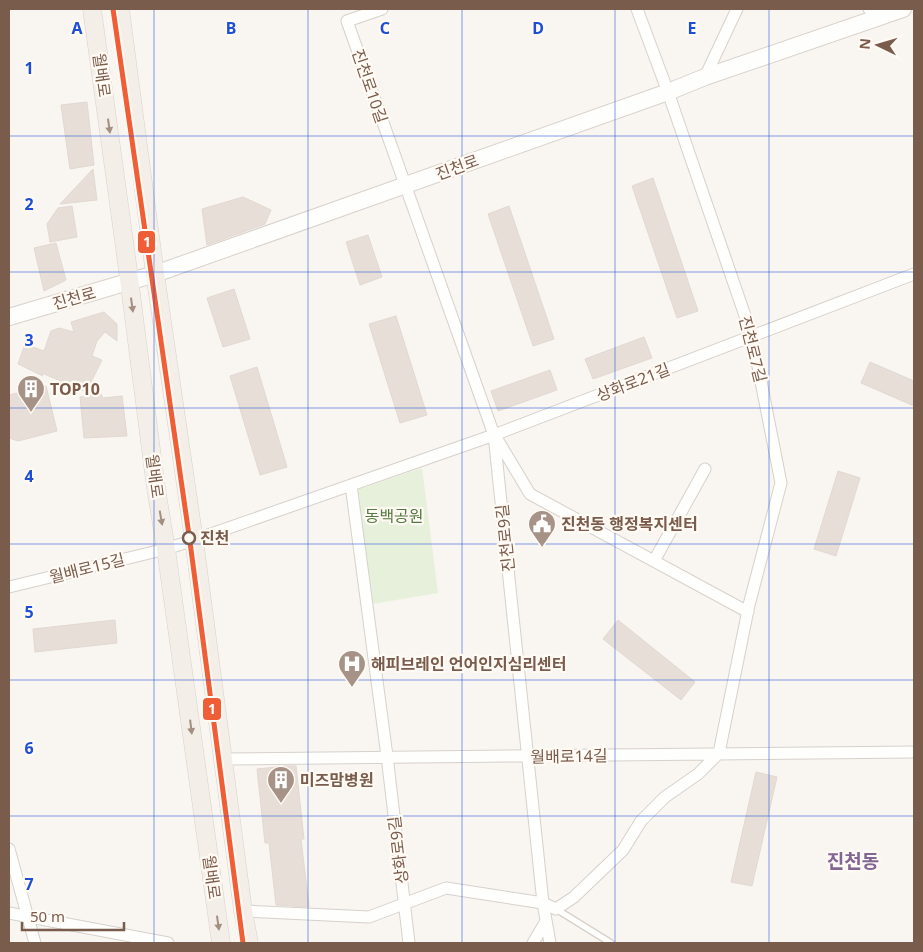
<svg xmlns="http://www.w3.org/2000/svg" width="923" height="952" font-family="'Noto Sans','Noto Sans KR',sans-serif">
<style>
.green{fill:#e7f0db}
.building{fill:#e6ded7;stroke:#e2d8d2}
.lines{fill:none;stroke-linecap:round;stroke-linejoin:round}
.lane-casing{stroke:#d7d1cb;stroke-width:8}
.street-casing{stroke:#d7d1cb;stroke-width:13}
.secondary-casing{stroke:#d9d2cb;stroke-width:18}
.primary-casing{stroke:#dad1cc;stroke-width:19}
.lane{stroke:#fefefd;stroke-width:5.5}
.street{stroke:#fefefd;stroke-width:11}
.secondary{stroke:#fefefd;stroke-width:16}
.primary{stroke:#f3eee8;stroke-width:18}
.metro-1-casing{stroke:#fffaf3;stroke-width:9}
.metro-1{stroke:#ef5e37;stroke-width:5}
.oneway{fill:#a48f83}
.grid{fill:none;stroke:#1d4ed8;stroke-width:1;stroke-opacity:0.55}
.stop-dot{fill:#fffaf3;stroke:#7a5c4d;stroke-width:2.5}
.labels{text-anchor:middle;stroke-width:4.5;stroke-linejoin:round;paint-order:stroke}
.street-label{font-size:16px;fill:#7a5c4d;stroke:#fffaf3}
.poi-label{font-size:16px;font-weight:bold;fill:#7a5c4d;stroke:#fffaf3;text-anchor:start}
.park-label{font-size:16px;fill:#537a41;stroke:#fffaf3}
.stop-label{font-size:16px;font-weight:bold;fill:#7a5c4d;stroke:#fffaf3;text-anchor:start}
.quarter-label{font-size:19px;font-weight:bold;fill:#846695;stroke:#fffaf3}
.grid-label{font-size:16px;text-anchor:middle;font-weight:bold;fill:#1d4ed8;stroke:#fffaf3;stroke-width:4.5;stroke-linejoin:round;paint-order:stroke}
.line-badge{stroke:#fffaf3;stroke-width:2}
.badge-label{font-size:14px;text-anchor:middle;font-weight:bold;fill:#fff}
</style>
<rect width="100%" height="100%" fill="#f9f5f0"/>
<path class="green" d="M 422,468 L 438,593 L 372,604 L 357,490 Z"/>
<path class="building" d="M 87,102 L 94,165 L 70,169 L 61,105 Z
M 93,169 L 97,200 L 60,204 Z
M 653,178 L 698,311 L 677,318 L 632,186 Z
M 243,197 L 271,210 L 265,224 L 207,245 L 202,209 Z
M 72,206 L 77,237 L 50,242 L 47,224 L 58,208 Z
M 509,206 L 554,339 L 533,346 L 488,214 Z
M 368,235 L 382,277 L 360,285 L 346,242 Z
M 56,243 L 66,280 L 44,291 L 34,248 Z
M 234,289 L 250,339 L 223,347 L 207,298 Z
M 104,312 L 117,324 L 117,341 L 105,332 L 97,341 L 92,356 L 102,360 L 86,392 L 42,373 L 43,376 L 18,364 L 25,344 L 44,351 L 51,331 L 59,328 L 74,332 L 71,322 Z
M 396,316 L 427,415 L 400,423 L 369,324 Z
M 644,337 L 652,358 L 593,379 L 585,359 Z
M 870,362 L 914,381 L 914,406 L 861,383 Z
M 257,367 L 287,467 L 260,475 L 230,376 Z
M 550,370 L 557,390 L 498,411 L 491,391 Z
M 46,386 L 57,431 L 18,441 L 9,438 L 9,395 Z
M 101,394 L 103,398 L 122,396 L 127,436 L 84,438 L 80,397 Z
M 838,471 L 860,478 L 836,556 L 814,549 Z
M 115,620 L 117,643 L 35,652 L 33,629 Z
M 618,620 L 695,682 L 681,700 L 603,639 Z
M 286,766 L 296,766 L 304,839 L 301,839 L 309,907 L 276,905 L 269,843 L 265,843 L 257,769 Z
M 756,772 L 777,777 L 752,886 L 731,882 Z"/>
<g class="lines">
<defs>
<path id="lane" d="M 556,909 L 611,943"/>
<path id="street" d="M 382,9 L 347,21 L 494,435 L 543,903 L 550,943
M 869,9 L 889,13
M 705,77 L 737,9
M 497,439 L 530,494 L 748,612
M 351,485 L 387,756 L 409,943
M 654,561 L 705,469
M 9,587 L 166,549 L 194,540 L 494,435 L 914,274
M 223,759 L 914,752
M 9,849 L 35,943
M 243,911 L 369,917 L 446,888 L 543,903 L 556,909 L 574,897 L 623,850 L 641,821 L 665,797 L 698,774 L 719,753 L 749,605 L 781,483 L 752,336 L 668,92 L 637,9
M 9,913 L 168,943
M 533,943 L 546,921"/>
<path id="secondary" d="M 9,317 L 155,274 L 668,92 L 705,77 L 903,9"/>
<path id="primary" d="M 92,9 L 125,248 L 156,488 L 166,549 L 221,943
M 120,9 L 155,274 L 194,540 L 243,911 L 249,943"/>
</defs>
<use href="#lane" class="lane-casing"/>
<use href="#street" class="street-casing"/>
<use href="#secondary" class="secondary-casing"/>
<use href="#primary" class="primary-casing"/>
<use href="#lane" class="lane"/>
<use href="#street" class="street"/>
<use href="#secondary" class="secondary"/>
<use href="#primary" class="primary"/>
<defs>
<path id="metro-1" d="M 113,9 L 190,542 L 243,943"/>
</defs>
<use href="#metro-1" class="metro-1-casing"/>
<use href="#metro-1" class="metro-1"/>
</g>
<defs><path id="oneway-solid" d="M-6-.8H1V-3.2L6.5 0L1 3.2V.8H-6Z" transform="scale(1.25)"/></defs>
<g class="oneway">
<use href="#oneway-solid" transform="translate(109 126) rotate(82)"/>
<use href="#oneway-solid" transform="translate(132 305) rotate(82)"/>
<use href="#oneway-solid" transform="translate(161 518) rotate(80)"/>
<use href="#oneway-solid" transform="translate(191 727) rotate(83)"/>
<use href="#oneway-solid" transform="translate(218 923) rotate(82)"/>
</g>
<path class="grid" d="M 154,9 L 154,943M 308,9 L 308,943M 462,9 L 462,943M 615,9 L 615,943M 769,9 L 769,943M 9,136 L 914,136M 9,272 L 914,272M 9,408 L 914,408M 9,544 L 914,544M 9,680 L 914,680M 9,816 L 914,816"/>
<defs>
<symbol id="building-pin" viewBox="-11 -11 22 30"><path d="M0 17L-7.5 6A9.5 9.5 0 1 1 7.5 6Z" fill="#a69286" stroke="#fffaf3"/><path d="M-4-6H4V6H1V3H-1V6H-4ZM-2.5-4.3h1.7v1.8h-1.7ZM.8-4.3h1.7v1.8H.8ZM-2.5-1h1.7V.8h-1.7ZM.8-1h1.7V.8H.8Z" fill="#fff"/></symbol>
<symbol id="civic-pin" viewBox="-11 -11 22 30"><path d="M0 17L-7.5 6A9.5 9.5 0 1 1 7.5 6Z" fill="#a69286" stroke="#fffaf3"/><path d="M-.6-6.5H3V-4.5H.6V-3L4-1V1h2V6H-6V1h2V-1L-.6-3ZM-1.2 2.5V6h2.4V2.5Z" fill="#fff"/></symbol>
<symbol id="hospital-pin" viewBox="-11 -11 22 30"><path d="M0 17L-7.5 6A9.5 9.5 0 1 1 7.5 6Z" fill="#a69286" stroke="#fffaf3"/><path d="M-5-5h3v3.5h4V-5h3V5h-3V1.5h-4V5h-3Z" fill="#fff"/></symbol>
</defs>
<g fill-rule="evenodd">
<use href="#building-pin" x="15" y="373" width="32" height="43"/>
<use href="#civic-pin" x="526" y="508" width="32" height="43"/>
<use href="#hospital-pin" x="336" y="648" width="32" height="43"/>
<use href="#building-pin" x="265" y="764" width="32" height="43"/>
</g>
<circle class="stop-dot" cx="189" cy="538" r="6"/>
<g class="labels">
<g class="street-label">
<text transform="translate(102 75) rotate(82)" y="6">월배로</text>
<text transform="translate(370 86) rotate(71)" y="6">진천로10길</text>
<text transform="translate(457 167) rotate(-20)" y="6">진천로</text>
<text transform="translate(74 298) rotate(-16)" y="6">진천로</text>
<text transform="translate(753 349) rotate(76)" y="6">진천로7길</text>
<text transform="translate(633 382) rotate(-21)" y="6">상화로21길</text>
<text transform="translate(155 476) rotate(82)" y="6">월배로</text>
<text transform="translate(505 538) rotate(-96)" y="6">진천로9길</text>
<text transform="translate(87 568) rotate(-14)" y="6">월배로15길</text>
<text transform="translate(569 756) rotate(-1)" y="6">월배로14길</text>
<text transform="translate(398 850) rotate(-97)" y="6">상화로9길</text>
<text transform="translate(212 877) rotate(82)" y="6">월배로</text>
</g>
<g class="poi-label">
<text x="50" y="395">TOP10</text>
<text x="561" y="530">진천동 행정복지센터</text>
<text x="371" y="670">해피브레인 언어인지심리센터</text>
<text x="300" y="786">미즈맘병원</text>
</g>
<g class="park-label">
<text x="394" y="522">동백공원</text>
</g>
<g class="stop-label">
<text x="200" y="544">진천</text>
</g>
<g class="quarter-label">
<text x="853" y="868">진천동</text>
</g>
</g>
<g class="grid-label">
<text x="77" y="34">A</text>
<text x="231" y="34">B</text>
<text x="385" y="34">C</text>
<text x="538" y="34">D</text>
<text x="692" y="34">E</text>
<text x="29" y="74">1</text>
<text x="29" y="210">2</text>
<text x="29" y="346">3</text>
<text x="29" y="482">4</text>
<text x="29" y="618">5</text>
<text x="29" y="754">6</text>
<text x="29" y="890">7</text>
</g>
<g class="line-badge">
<rect x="137" y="230" width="19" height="24" rx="5" fill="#ef5e37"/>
<rect x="202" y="697" width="20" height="24" rx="5" fill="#ef5e37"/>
</g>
<g class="badge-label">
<text x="147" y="247">1</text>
<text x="212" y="714">1</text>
</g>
<rect width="923" height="952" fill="none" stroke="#7a5c4d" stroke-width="20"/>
<g transform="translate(878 45) rotate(275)" stroke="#fffaf3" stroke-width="4" paint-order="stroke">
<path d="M0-4L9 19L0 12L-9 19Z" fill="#7a5c4d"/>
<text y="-8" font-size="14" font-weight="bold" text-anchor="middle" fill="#7a5c4d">N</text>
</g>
<path d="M22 922v8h102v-8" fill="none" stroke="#7a5c4d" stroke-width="2.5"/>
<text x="30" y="922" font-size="15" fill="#7a5c4d" stroke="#fffaf3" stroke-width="4" paint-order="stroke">50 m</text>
</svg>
